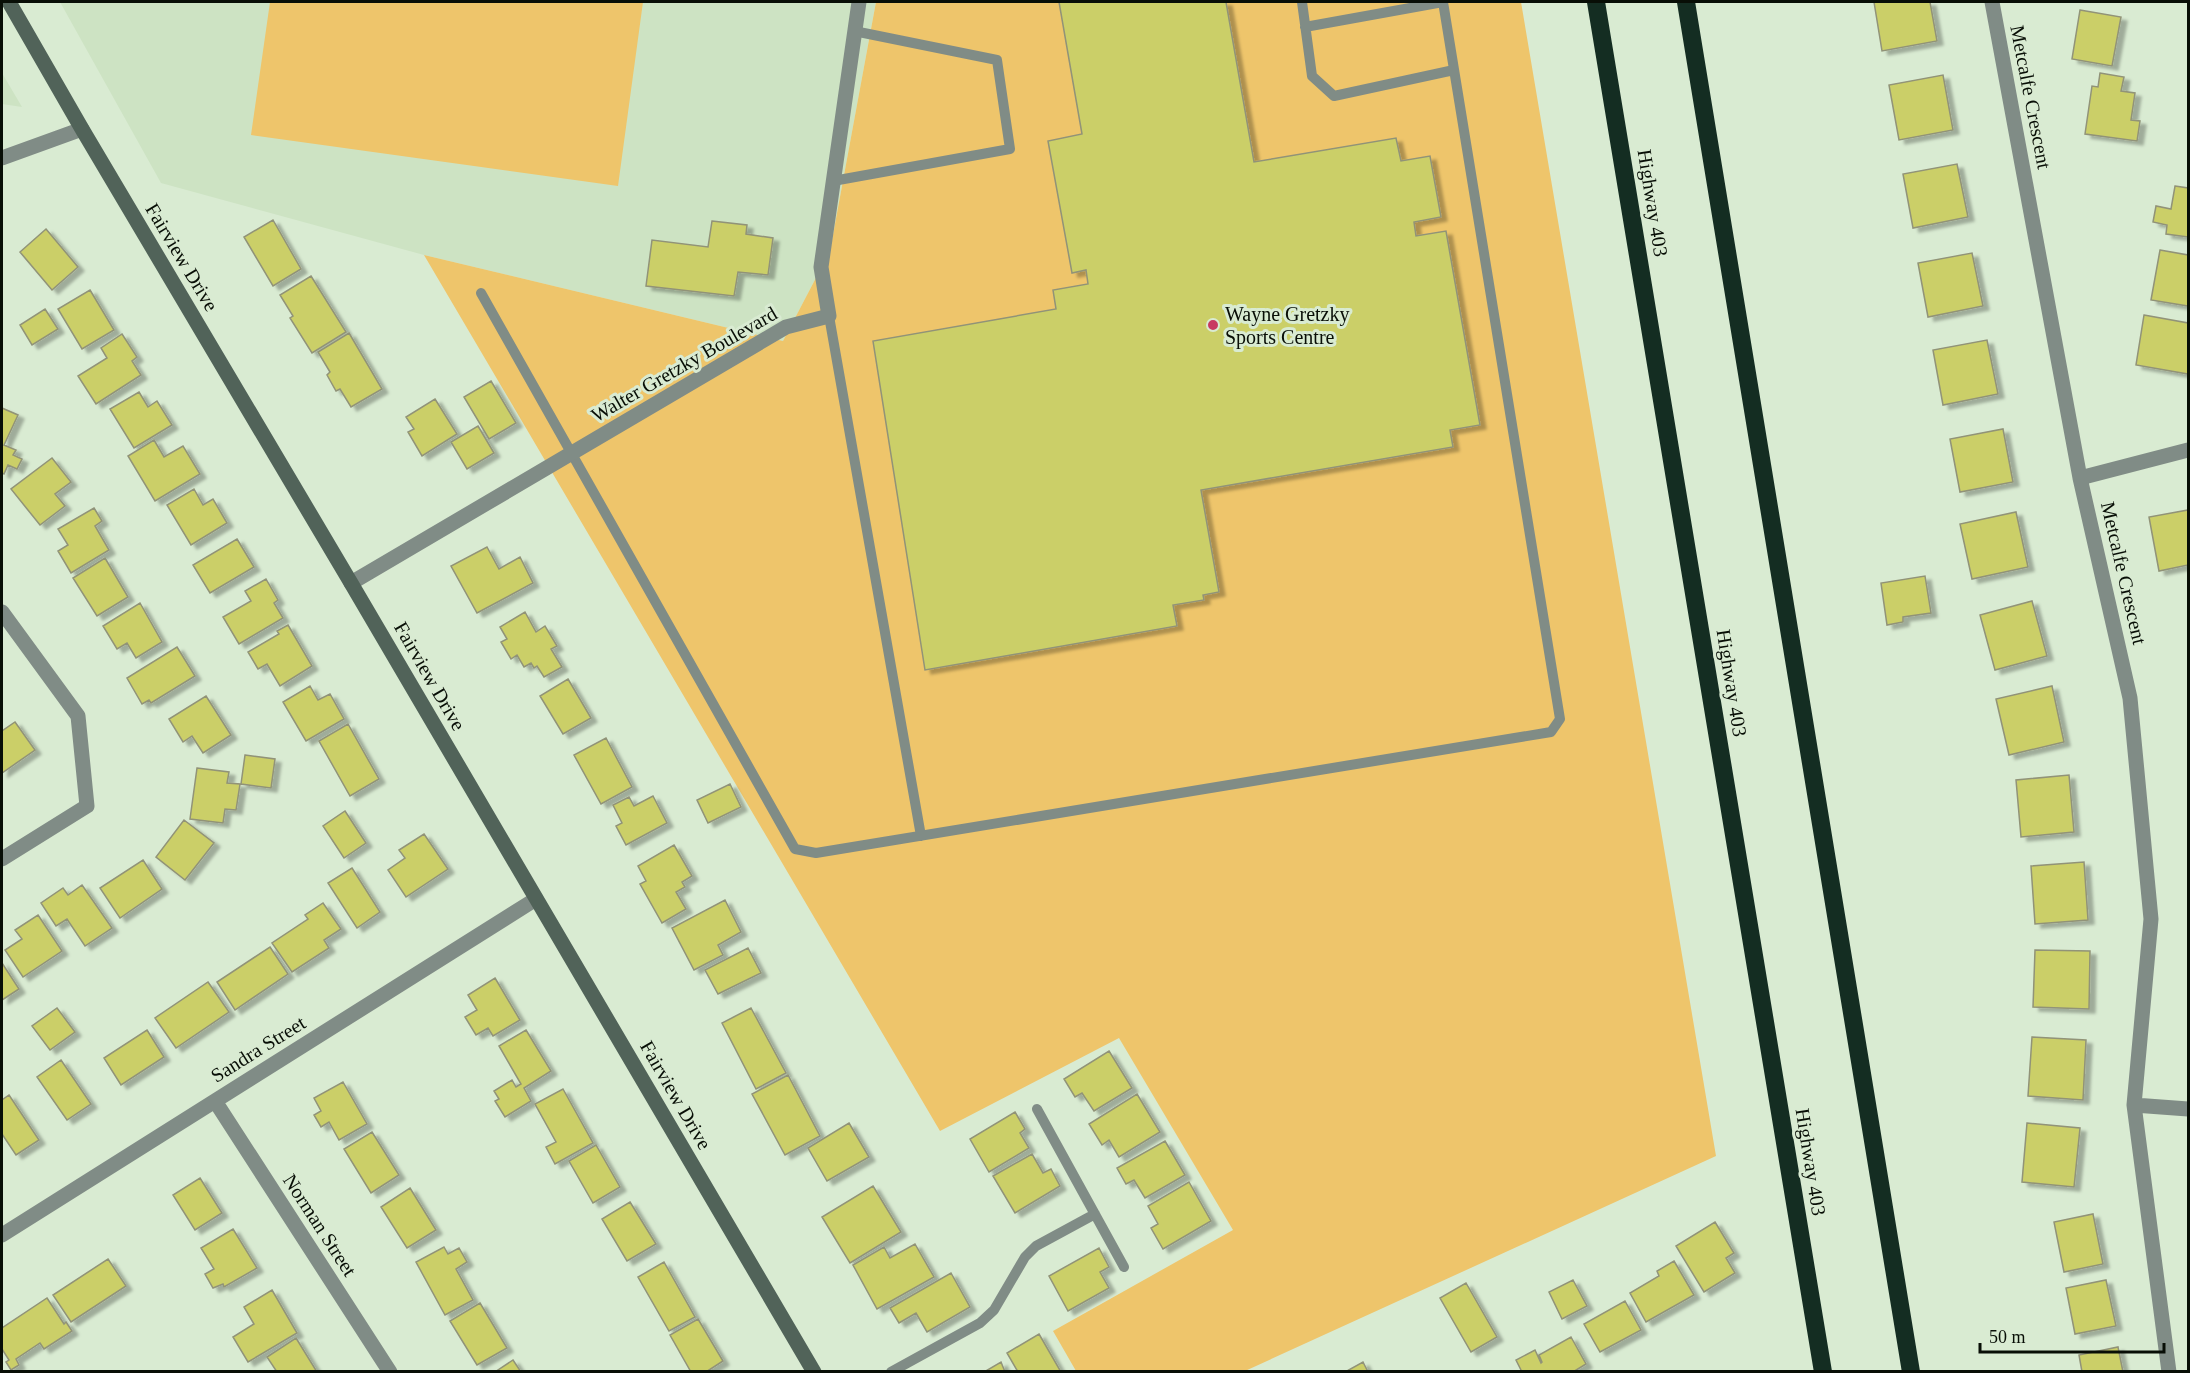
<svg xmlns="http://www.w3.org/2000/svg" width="2190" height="1373" font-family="'Times New Roman',serif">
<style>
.built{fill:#cde3c3}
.green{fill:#eec56b}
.building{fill:#cbcf67;stroke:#919378;stroke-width:1.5;filter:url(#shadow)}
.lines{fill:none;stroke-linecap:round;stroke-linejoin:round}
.service{stroke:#808c86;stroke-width:10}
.minor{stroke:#808c86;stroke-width:15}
.secondary{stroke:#516359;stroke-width:15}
.motorway{stroke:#142d22;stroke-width:18}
.poi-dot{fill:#c83962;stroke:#d9ebd2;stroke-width:2}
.labels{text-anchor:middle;stroke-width:6;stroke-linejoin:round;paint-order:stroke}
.street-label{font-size:20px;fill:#080e06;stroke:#d9ebd2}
.poi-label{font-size:20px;fill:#080e06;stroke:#d9ebd2;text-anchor:start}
</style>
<defs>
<filter id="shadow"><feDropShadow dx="6" dy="4" stdDeviation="1.5" flood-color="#0004"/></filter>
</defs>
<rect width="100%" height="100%" fill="#d9ebd2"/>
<path class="built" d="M 60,2 L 876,2 L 830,251 L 783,341 L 424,255 L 161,183 Z
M 2,73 L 22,107 L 2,104 Z"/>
<path class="green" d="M 270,2 L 643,2 L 618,186 L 251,135 Z
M 876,2 L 1521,2 L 1716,1156 L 1245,1371 L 1076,1371 L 1053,1331 L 1233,1230 L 1119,1038 L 940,1131 L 424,255 L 783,341 L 830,251 Z"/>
<path class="building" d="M 1059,2 L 1226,2 L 1254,162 L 1396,138 L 1401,161 L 1430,156 L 1441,217 L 1414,222 L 1416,236 L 1446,231 L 1480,425 L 1450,430 L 1453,447 L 1201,490 L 1219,592 L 1203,595 L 1204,600 L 1173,605 L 1177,626 L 925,670 L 873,341 L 1056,309 L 1053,290 L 1088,284 L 1086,270 L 1072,273 L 1048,141 L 1082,134 Z
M 1874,2 L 1930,2 L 1937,41 L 1882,51 Z
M 2080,10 L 2121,17 L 2112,66 L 2072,59 Z
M 2100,73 L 2124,77 L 2121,91 L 2135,93 L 2131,120 L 2140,121 L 2137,141 L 2085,134 L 2092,86 L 2098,87 Z
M 1943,75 L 1953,130 L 1899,140 L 1889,85 Z
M 1957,164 L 1968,217 L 1913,228 L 1903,174 Z
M 2175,186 L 2188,188 L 2188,237 L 2166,234 L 2167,225 L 2153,222 L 2156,206 L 2171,209 Z
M 273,220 L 301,269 L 273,286 L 244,237 Z
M 712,221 L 747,225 L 746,234 L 773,238 L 768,275 L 738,272 L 734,296 L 646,286 L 652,240 L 708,247 Z
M 46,229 L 78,267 L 52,290 L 20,252 Z
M 2160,250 L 2188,255 L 2188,306 L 2151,300 Z
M 1972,253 L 1983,306 L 1928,317 L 1918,263 Z
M 311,276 L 346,332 L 312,353 L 290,318 L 293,316 L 280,295 Z
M 90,290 L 114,330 L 82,349 L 58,309 Z
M 45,309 L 58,329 L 32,345 L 20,325 Z
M 2144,315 L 2188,323 L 2188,374 L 2136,365 Z
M 349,333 L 382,389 L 351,407 L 340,389 L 336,391 L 327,375 L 330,372 L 318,352 Z
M 122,334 L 137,357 L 132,361 L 141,375 L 96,404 L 78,376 L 107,358 L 101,348 Z
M 1987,340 L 1998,394 L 1943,405 L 1933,350 Z
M 491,381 L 516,423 L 489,439 L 464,397 Z
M 139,392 L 148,407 L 157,401 L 172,425 L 134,448 L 110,409 Z
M 435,399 L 457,434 L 422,456 L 408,432 L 414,429 L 406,417 Z
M 2,408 L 18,415 L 4,445 L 16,450 L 13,455 L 22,459 L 17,469 L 8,465 L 4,474 L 2,473 Z
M 478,426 L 494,453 L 467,469 L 451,442 Z
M 2003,429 L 2013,482 L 1960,492 L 1950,439 Z
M 154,440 L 164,457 L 183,446 L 200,474 L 155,501 L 128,456 Z
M 52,458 L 71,482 L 55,494 L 65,506 L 40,525 L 11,489 Z
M 194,489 L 203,505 L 213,499 L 227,523 L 191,545 L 167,505 Z
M 94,508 L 102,521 L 95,526 L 109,550 L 71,573 L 58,551 L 68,545 L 58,529 Z
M 2188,510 L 2188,565 L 2159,571 L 2149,517 Z
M 2016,512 L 2028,567 L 1972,579 L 1960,524 Z
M 237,539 L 254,567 L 210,593 L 193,565 Z
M 487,547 L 499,569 L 520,557 L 533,583 L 477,613 L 451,566 Z
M 105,558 L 128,597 L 97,616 L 73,578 Z
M 1925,576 L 1931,613 L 1903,617 L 1903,622 L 1887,625 L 1881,583 Z
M 266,579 L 278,600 L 274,603 L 283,618 L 239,644 L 223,617 L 251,601 L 245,591 Z
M 2032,601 L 2047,656 L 1995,670 L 1980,615 Z
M 140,603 L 162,642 L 136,658 L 127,643 L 117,649 L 103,626 Z
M 525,612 L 536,632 L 545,626 L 557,646 L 551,649 L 562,667 L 544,677 L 537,666 L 534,668 L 531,663 L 524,667 L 517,655 L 511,659 L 501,642 L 507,639 L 500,627 Z
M 288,625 L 312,666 L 280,686 L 267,664 L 258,669 L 248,652 L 279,634 L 277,631 Z
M 177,647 L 195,676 L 151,703 L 149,700 L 142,704 L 127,678 Z
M 568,679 L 591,718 L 563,734 L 540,696 Z
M 310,686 L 318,700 L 330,694 L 344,719 L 306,741 L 283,702 Z
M 2052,686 L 2064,742 L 2009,755 L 1996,699 Z
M 206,696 L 231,735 L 203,753 L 192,736 L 183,742 L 169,719 Z
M 15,722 L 35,750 L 2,773 L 2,731 Z
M 348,724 L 379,779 L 350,796 L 319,741 Z
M 606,738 L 632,787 L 601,804 L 574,755 Z
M 245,755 L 275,759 L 271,788 L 241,784 Z
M 197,768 L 229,772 L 227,783 L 240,784 L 236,810 L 225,809 L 223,823 L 190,819 Z
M 2069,775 L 2074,832 L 2021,837 L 2016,780 Z
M 730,784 L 741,807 L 708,823 L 697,800 Z
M 653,796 L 667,823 L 626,845 L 616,826 L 622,823 L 613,805 L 629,797 L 634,806 Z
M 345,811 L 366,843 L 344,858 L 323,826 Z
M 184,820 L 214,843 L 185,880 L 156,857 Z
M 424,834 L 448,869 L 406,897 L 388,870 L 405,858 L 399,850 Z
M 674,845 L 692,876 L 682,882 L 685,887 L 676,892 L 686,909 L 662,923 L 640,884 L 646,881 L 638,866 Z
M 143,860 L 162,889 L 120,918 L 100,888 Z
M 2084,862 L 2088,920 L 2035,924 L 2031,866 Z
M 352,868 L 380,912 L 357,928 L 328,883 Z
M 82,885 L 112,928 L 85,946 L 67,919 L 56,926 L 41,903 L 63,888 L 68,895 Z
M 725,900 L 741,932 L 718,945 L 723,955 L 694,970 L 672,928 Z
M 323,903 L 341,929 L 324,940 L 329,948 L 292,972 L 272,943 L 308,919 L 305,915 Z
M 38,915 L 62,951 L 23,977 L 5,950 L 22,939 L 15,930 Z
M 270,947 L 288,974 L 235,1010 L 217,982 Z
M 748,948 L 761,973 L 718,994 L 705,970 Z
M 2035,950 L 2090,951 L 2089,1009 L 2033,1007 Z
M 2,963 L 19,989 L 2,1000 Z
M 495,978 L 520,1020 L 493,1036 L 488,1028 L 476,1035 L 465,1017 L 477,1010 L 468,995 Z
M 208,982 L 229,1012 L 176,1048 L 155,1018 Z
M 57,1008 L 75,1032 L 50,1050 L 32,1026 Z
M 751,1008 L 786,1073 L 756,1089 L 722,1023 Z
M 147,1030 L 164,1057 L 121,1085 L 104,1058 Z
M 526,1030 L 551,1071 L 524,1088 L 531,1101 L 505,1117 L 495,1101 L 499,1099 L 494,1091 L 512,1080 L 516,1087 L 521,1084 L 499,1046 Z
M 2032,1037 L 2086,1040 L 2083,1100 L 2028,1096 Z
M 1109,1051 L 1132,1088 L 1094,1111 L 1082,1093 L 1075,1097 L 1064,1079 Z
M 61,1060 L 91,1104 L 67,1120 L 37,1077 Z
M 788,1075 L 820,1136 L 785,1155 L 752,1094 Z
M 343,1082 L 367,1124 L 339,1140 L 329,1122 L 321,1127 L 314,1115 L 321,1111 L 314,1098 Z
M 563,1089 L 593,1143 L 555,1164 L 546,1147 L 556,1142 L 535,1104 Z
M 1137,1094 L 1160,1132 L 1119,1157 L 1109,1140 L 1102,1145 L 1089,1124 Z
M 9,1095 L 39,1140 L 16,1155 L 2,1134 L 2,1100 Z
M 1015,1112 L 1025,1129 L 1020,1133 L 1029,1148 L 989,1172 L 970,1139 Z
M 849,1123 L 869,1157 L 827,1181 L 808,1148 Z
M 2027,1123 L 2080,1128 L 2074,1187 L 2022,1182 Z
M 372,1132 L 399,1175 L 371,1193 L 344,1149 Z
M 1165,1141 L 1185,1175 L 1145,1198 L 1134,1180 L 1126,1184 L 1117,1168 Z
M 596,1145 L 620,1187 L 593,1203 L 569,1161 Z
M 1032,1154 L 1043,1173 L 1051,1169 L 1060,1186 L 1015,1213 L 993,1176 Z
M 200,1178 L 222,1213 L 195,1230 L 173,1195 Z
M 1189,1182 L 1211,1221 L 1163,1249 L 1151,1228 L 1158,1224 L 1148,1206 Z
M 873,1186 L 901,1232 L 850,1263 L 822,1217 Z
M 410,1188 L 436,1230 L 407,1248 L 381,1207 Z
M 630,1202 L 656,1244 L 627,1261 L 602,1219 Z
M 2093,1214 L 2103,1264 L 2064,1272 L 2054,1222 Z
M 1715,1222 L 1734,1253 L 1726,1258 L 1735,1273 L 1704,1292 L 1676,1246 Z
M 233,1229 L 257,1268 L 224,1287 L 223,1284 L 213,1288 L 205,1274 L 214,1269 L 201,1248 Z
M 915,1244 L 934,1277 L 877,1309 L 853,1265 L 884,1247 L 890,1258 Z
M 444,1247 L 448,1254 L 459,1248 L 467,1262 L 456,1269 L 473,1300 L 445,1315 L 416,1262 Z
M 1099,1248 L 1109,1267 L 1100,1272 L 1109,1288 L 1068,1311 L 1049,1276 Z
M 108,1259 L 126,1286 L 71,1322 L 53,1295 Z
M 1674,1261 L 1694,1295 L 1646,1322 L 1630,1293 L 1659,1276 L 1657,1271 Z
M 664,1262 L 695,1317 L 669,1331 L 638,1277 Z
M 951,1273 L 970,1307 L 927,1332 L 916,1313 L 899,1323 L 890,1308 Z
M 1573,1280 L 1587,1306 L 1562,1319 L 1549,1292 Z
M 2106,1280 L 2116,1326 L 2075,1334 L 2066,1288 Z
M 1466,1283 L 1497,1337 L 1471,1352 L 1440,1298 Z
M 272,1290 L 297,1333 L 248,1362 L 233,1337 L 254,1324 L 244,1307 Z
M 47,1298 L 64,1324 L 66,1322 L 72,1331 L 44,1349 L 40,1343 L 16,1359 L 19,1365 L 11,1370 L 6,1362 L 9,1360 L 2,1349 L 2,1328 Z
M 1625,1301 L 1641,1330 L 1600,1352 L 1584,1324 Z
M 480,1303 L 507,1348 L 477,1365 L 450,1321 Z
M 698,1319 L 723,1361 L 706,1372 L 691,1372 L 670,1335 Z
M 1039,1334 L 1061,1372 L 1018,1372 L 1007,1353 Z
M 1571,1337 L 1586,1364 L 1573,1372 L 1522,1372 L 1516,1360 L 1535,1350 L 1541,1363 L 1542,1362 L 1539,1355 Z
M 296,1338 L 317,1372 L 277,1372 L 267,1357 Z
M 2118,1347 L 2123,1372 L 2082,1372 L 2079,1355 Z
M 513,1360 L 521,1372 L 495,1372 Z
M 1001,1362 L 1005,1372 L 984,1372 Z
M 1363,1362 L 1368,1372 L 1345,1372 Z"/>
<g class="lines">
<path class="service" d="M 1302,2 L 1312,76 L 1334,96 L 1454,70
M 1305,27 L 1443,2
M 833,181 L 1010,149 L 997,60 L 854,31
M 481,293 L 795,849 L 816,853 L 1551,732 L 1560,719 L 1443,2
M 829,316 L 921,836
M 1037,1109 L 1124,1267
M 891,1372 L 980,1323 L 994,1310 L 1025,1257 L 1036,1246 L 1095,1214"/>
<path class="minor" d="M 1992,2 L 2080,478 L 2130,698 L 2151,919 L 2134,1105 L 2169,1372
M 2,158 L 82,129
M 2080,478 L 2188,450
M 351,583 L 786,327 L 829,316 L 821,267 L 859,2
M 2,612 L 78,716 L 87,806 L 2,859
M 215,1101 L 390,1372
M 2134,1105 L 2188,1109
M 2,1235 L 536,899"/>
<path class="secondary" d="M 9,2 L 82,129 L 351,583 L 814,1372"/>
<path class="motorway" d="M 1596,2 L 1823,1372
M 1686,2 L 1911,1372"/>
</g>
<circle class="poi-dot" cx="1213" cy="325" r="6"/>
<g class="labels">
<g class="street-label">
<text transform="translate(2031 97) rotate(79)" y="7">Metcalfe Crescent</text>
<text transform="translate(1653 203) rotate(81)" y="7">Highway 403</text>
<text transform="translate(182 257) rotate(59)" y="7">Fairview Drive</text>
<text transform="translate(684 364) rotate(-30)" y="7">Walter Gretzky Boulevard</text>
<text transform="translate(2124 573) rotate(77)" y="7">Metcalfe Crescent</text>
<text transform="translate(430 676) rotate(60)" y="7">Fairview Drive</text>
<text transform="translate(1732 683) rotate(81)" y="7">Highway 403</text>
<text transform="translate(258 1049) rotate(-32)" y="7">Sandra Street</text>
<text transform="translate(676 1095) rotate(60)" y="7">Fairview Drive</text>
<text transform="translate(1811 1162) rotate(81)" y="7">Highway 403</text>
<text transform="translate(320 1225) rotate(57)" y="7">Norman Street</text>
</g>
<g class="poi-label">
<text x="1225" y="321">Wayne Gretzky<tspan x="1225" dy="23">Sports Centre</tspan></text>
</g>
</g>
<rect width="2190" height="1373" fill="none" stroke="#080e06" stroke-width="6"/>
<path d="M1980 1343v9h184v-9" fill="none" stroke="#080e06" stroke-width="3"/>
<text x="1989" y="1343" font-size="18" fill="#080e06" stroke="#d9ebd2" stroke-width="4.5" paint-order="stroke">50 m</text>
</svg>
